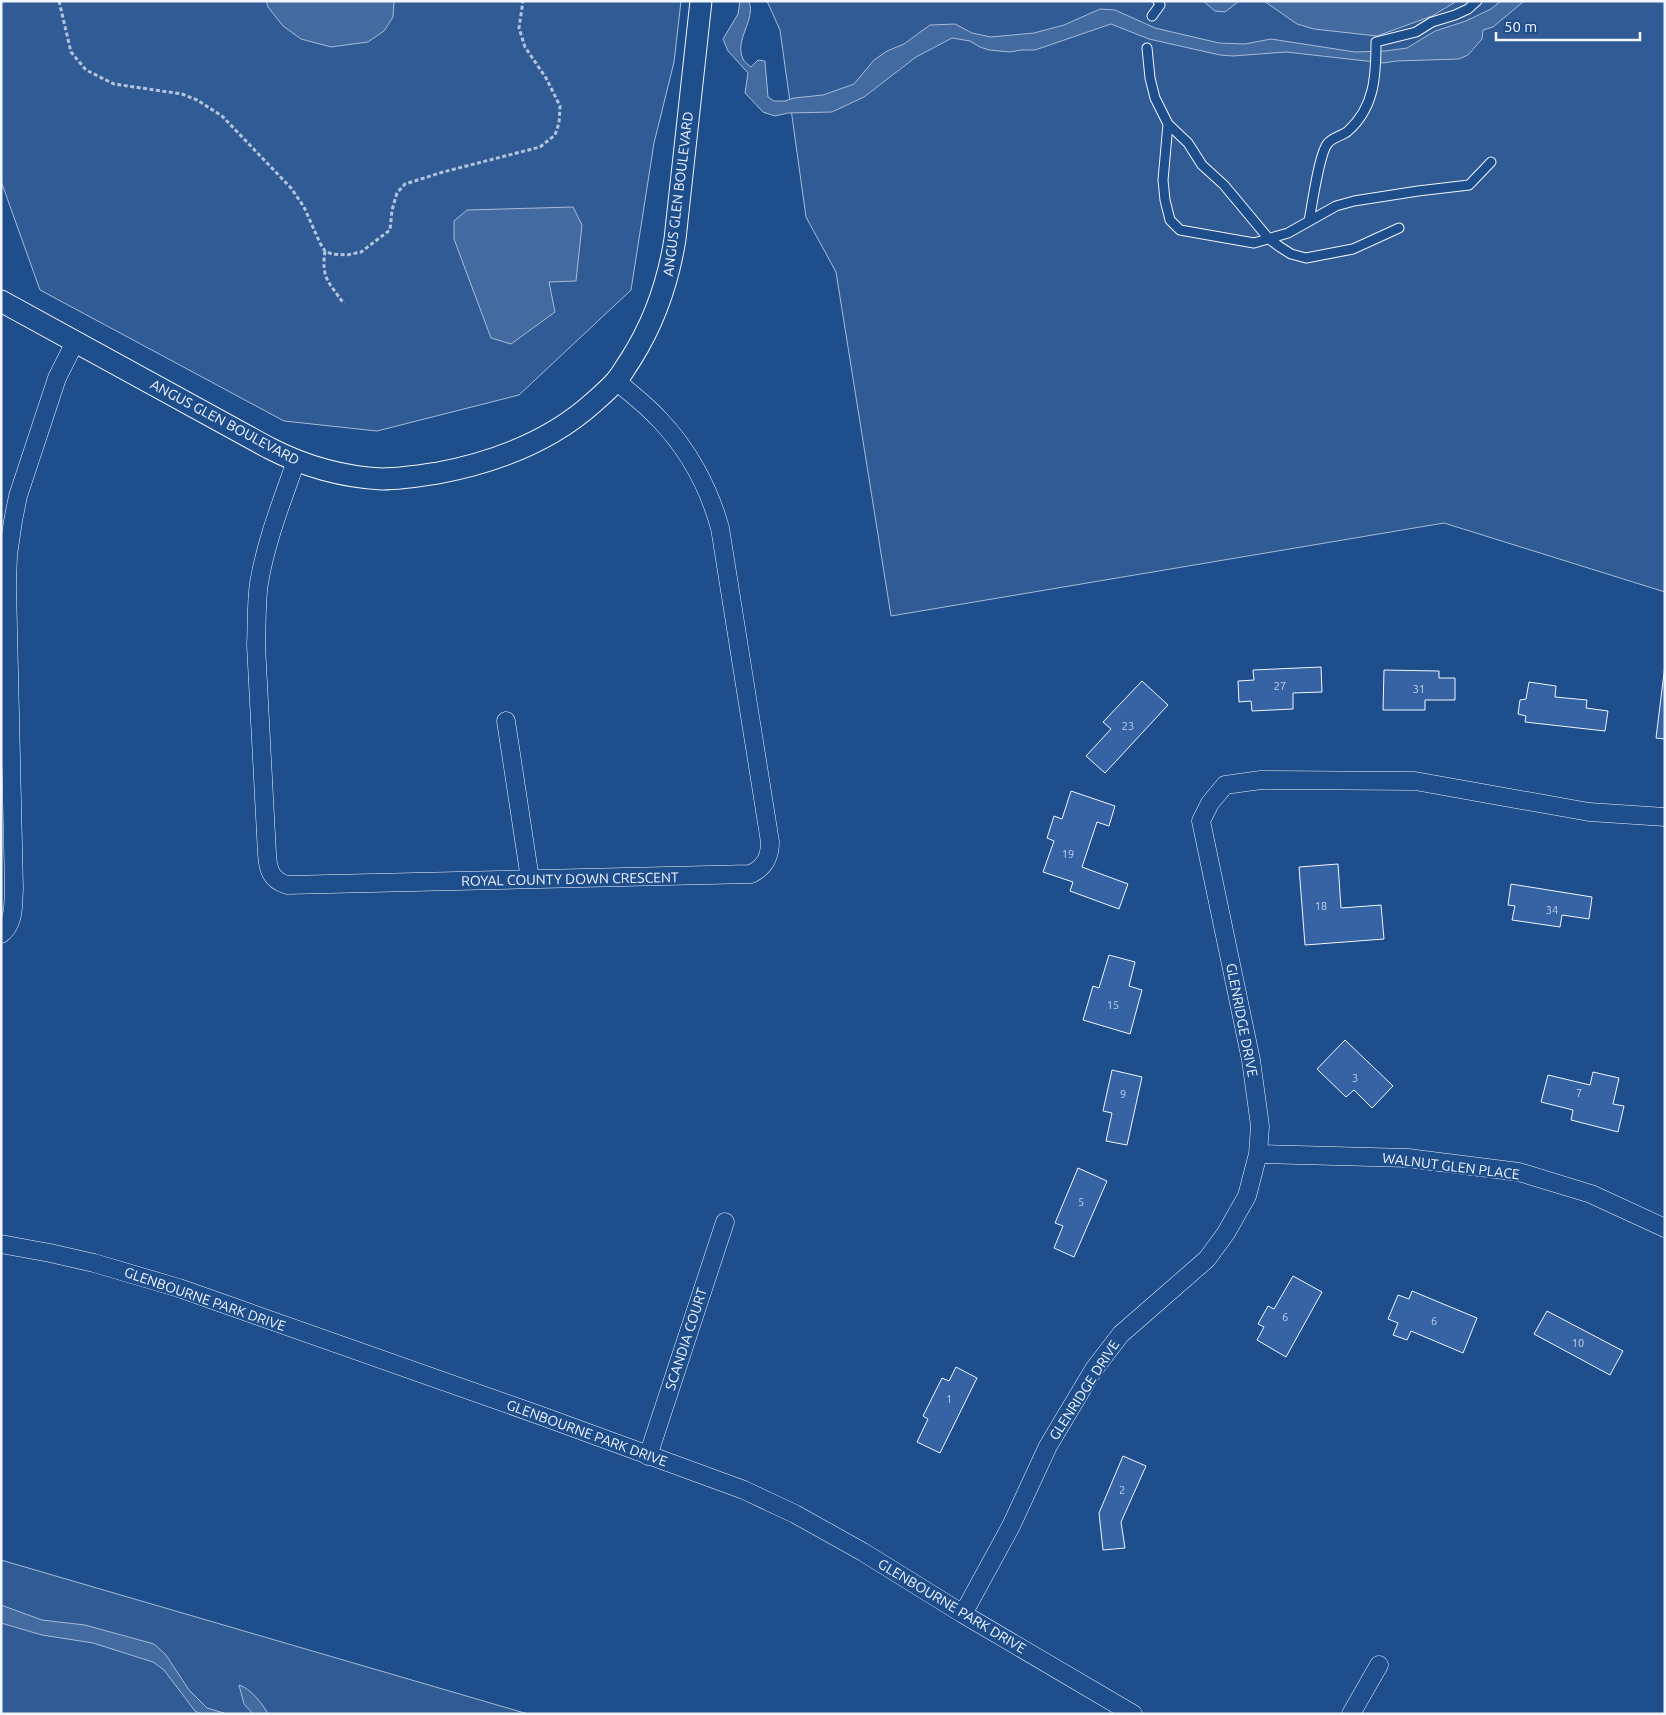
<svg xmlns="http://www.w3.org/2000/svg" width="1666" height="1715" font-family="Ubuntu,sans-serif">
<style>
.built{fill:#305b95;stroke:#a8bbd7}
.water{fill:#446ba0;stroke:#a8bbd7}
.building{fill:#3563a3;stroke:#f2f6ff}
.lines{fill:none;stroke-linecap:round;stroke-linejoin:round}
.service-casing{stroke:#f2f6ff;stroke-width:11}
.minor-casing{stroke:#f2f6ff;stroke-width:19}
.tertiary-casing{stroke:#f2f6ff;stroke-width:23}
.path{stroke:#b3c4dc;stroke-width:3;stroke-dasharray:4 2.5;stroke-linecap:butt}
.service{stroke:#1f4e8c;stroke-width:9}
.minor{stroke:#1f4e8c;stroke-width:18}
.tertiary{stroke:#1f4e8c;stroke-width:21}
.labels{text-anchor:middle;stroke-width:4;stroke-linejoin:round;paint-order:stroke}
.number-label{font-size:11px;fill:#c3d1e8}
.street-label{font-size:14px;fill:#f2f6ff;stroke:#1f4e8c}
</style>
<rect width="100%" height="100%" fill="#1f4e8c"/>
<path class="built" d="M 1,1 L 681,1 L 674,62 L 654,143 L 631,290 L 519,395 L 377,431 L 284,421 L 40,290 L 1,181 Z
M 767,1 L 1665,1 L 1665,592 L 1444,523 L 891,616 L 836,272 L 806,217 L 780,30 Z
M 1,1560 L 528,1714 L 1,1714 Z"/>
<path class="water" d="M 266,1 L 394,1 L 393,17 L 384,31 L 368,42 L 331,47 L 301,39 L 283,26 L 268,7 Z
M 740,1 L 749,1 C 756,21 734,39 743,59 C 744,62 749,65 751,67 L 758,60 L 765,61 L 768,97 L 774,101 L 785,101 L 794,98 L 823,95 L 854,84 L 874,60 L 887,51 L 904,44 L 930,25 L 955,24 L 972,33 L 991,37 L 1034,33 L 1064,25 L 1100,9 L 1115,10 L 1155,28 L 1219,43 L 1245,44 L 1271,39 L 1355,52 L 1385,51 L 1407,48 L 1435,31 L 1466,21 L 1491,9 L 1501,1 L 1524,1 L 1493,27 L 1483,30 L 1482,39 L 1468,55 L 1459,59 L 1396,61 L 1384,63 L 1286,52 L 1233,56 L 1220,55 L 1149,39 L 1111,24 L 1035,50 L 1021,50 L 1010,52 L 989,50 L 980,47 L 970,41 L 952,38 L 916,57 L 864,97 L 832,112 L 788,113 L 775,116 L 763,112 L 745,93 L 748,73 L 728,51 L 723,39 L 738,14 Z
M 1203,1 L 1239,1 L 1225,12 L 1215,11 Z
M 1264,1 L 1457,1 L 1432,16 L 1377,36 L 1314,29 L 1297,24 Z
M 573,207 L 582,225 L 576,281 L 549,282 L 555,312 L 511,344 L 491,338 L 454,239 L 454,221 L 467,210 Z
M 1,1605 L 42,1620 L 85,1625 L 154,1644 L 166,1655 L 189,1690 L 207,1708 L 227,1714 L 201,1714 L 195,1711 L 164,1670 L 153,1662 L 93,1643 L 42,1635 L 1,1623 Z
M 239,1685 C 250,1688 263,1704 268,1714 L 253,1714 L 244,1704 Z"/>
<path class="building" d="M 1665,665 L 1665,739 L 1656,738 Z
M 1321,667 L 1322,692 L 1293,693 L 1293,709 L 1252,711 L 1251,701 L 1239,702 L 1238,681 L 1254,680 L 1253,670 Z
M 1384,670 L 1439,671 L 1439,678 L 1455,678 L 1455,700 L 1425,700 L 1425,710 L 1383,710 Z
M 1142,681 L 1168,705 L 1105,773 L 1086,756 L 1111,729 L 1103,722 Z
M 1529,682 L 1556,686 L 1555,697 L 1587,700 L 1586,708 L 1608,711 L 1605,731 L 1525,722 L 1526,716 L 1518,714 L 1520,700 L 1526,699 Z
M 1071,791 L 1115,806 L 1109,826 L 1097,822 L 1082,867 L 1128,884 L 1119,909 L 1070,891 L 1073,882 L 1043,872 L 1054,841 L 1047,838 L 1054,816 L 1062,819 Z
M 1338,864 L 1341,908 L 1381,905 L 1384,939 L 1305,945 L 1299,867 Z
M 1511,884 L 1592,897 L 1589,919 L 1562,915 L 1560,927 L 1512,920 L 1515,906 L 1508,905 Z
M 1109,955 L 1135,962 L 1129,986 L 1142,990 L 1130,1034 L 1083,1020 L 1093,986 L 1099,988 Z
M 1345,1040 L 1393,1086 L 1372,1108 L 1354,1090 L 1346,1097 L 1317,1069 Z
M 1112,1070 L 1142,1077 L 1127,1145 L 1106,1141 L 1112,1113 L 1103,1111 Z
M 1593,1072 L 1619,1078 L 1613,1104 L 1624,1106 L 1618,1132 L 1571,1120 L 1573,1110 L 1541,1102 L 1548,1075 L 1590,1085 Z
M 1078,1168 L 1107,1181 L 1074,1257 L 1054,1248 L 1063,1226 L 1055,1223 Z
M 1293,1276 L 1322,1292 L 1286,1357 L 1257,1340 L 1264,1327 L 1258,1324 L 1268,1306 L 1274,1309 Z
M 1412,1291 L 1477,1318 L 1463,1353 L 1411,1331 L 1407,1340 L 1393,1335 L 1398,1323 L 1388,1319 L 1398,1295 L 1409,1299 Z
M 1547,1311 L 1623,1351 L 1610,1375 L 1534,1334 Z
M 956,1367 L 977,1378 L 940,1453 L 917,1442 L 928,1419 L 923,1416 L 942,1378 L 949,1381 Z
M 1123,1456 L 1146,1466 L 1121,1522 L 1125,1548 L 1103,1550 L 1099,1513 Z"/>
<g class="lines">
<defs>
<path id="service" d="M 1152,16 L 1160,5 L 1158,1
M 1147,48 L 1150,78 L 1155,98 L 1168,124 L 1188,143 L 1202,165 L 1224,185 L 1269,239 L 1280,247 L 1291,254 L 1306,258 L 1353,249 L 1399,228
M 1168,124 L 1163,180 L 1165,200 L 1170,220 L 1180,230 L 1254,243 L 1288,233 L 1336,206 L 1354,201 L 1418,191 L 1469,185 L 1491,162
M 1309,221 C 1312,206 1319,153 1328,143 C 1333,137 1342,136 1348,131 C 1375,107 1376,75 1376,42 L 1416,32 L 1432,22 L 1455,15 L 1468,9 L 1477,1"/>
<path id="minor" d="M 296,461 C 282,501 266,541 259,583 C 256,603 257,625 256,645 L 267,854 C 268,870 271,880 287,885 L 751,874 C 765,867 770,857 770,842 L 720,528 C 709,488 688,449 659,419 C 646,405 631,393 616,381
M 506,721 L 530,879
M 1,934 C 15,923 13,904 14,888 L 7,586 L 8,555 L 13,521 L 18,496 L 57,378 L 75,342
M 1258,1154 L 1408,1158 L 1519,1172 L 1591,1194 L 1665,1228
M 1,1244 L 50,1253 L 94,1263 L 179,1288 L 539,1415 L 744,1490 L 795,1514 L 863,1552 L 963,1614 L 1133,1714
M 648,1456 L 725,1222
M 963,1614 L 1011,1526 L 1048,1446 L 1094,1369 L 1121,1334 L 1207,1259 L 1226,1233 L 1247,1196 L 1258,1154 L 1260,1126 L 1251,1060 L 1201,821 L 1210,803 L 1225,785 L 1261,780 L 1415,781 L 1589,812 L 1665,817
M 1351,1714 L 1379,1665"/>
<path id="tertiary" d="M 1,301 L 269,448 C 304,466 343,477 382,479 C 401,479 419,476 438,473 C 496,462 550,442 594,402 C 602,395 610,388 616,381 C 622,374 626,366 631,359 C 655,321 668,283 675,239 L 701,1"/>
</defs>
<use href="#service" class="service-casing"/>
<use href="#minor" class="minor-casing"/>
<use href="#tertiary" class="tertiary-casing"/>
<path class="path" d="M 59,1 L 71,52 L 86,70 L 114,84 L 182,94 L 197,100 L 222,116 L 291,188 L 304,207 L 320,243 L 325,251 L 332,254 L 347,255 L 361,252 L 390,230 L 392,210 L 397,193 L 405,184 L 443,172 L 540,147 L 555,135 L 559,123 L 560,106 L 546,78 L 525,47 L 519,28 L 523,1
M 325,251 C 321,279 329,282 344,304"/>
<use href="#service" class="service"/>
<use href="#minor" class="minor"/>
<use href="#tertiary" class="tertiary"/>
</g>
<g class="labels">
<g class="number-label">
<text x="1280" y="690">27</text>
<text x="1419" y="693">31</text>
<text x="1128" y="730">23</text>
<text x="1068" y="858">19</text>
<text x="1321" y="910">18</text>
<text x="1552" y="914">34</text>
<text x="1113" y="1009">15</text>
<text x="1355" y="1082">3</text>
<text x="1579" y="1097">7</text>
<text x="1123" y="1098">9</text>
<text x="1081" y="1206">5</text>
<text x="1285" y="1321">6</text>
<text x="1434" y="1325">6</text>
<text x="1578" y="1347">10</text>
<text x="949" y="1403">1</text>
<text x="1122" y="1494">2</text>
</g>
<g class="street-label">
<text transform="translate(678 194) rotate(-83)" y="5">ANGUS GLEN BOULEVARD</text>
<text transform="translate(225 422) rotate(28)" y="5">ANGUS GLEN BOULEVARD</text>
<text transform="translate(570 879) rotate(-1)" y="5">ROYAL COUNTY DOWN CRESCENT</text>
<text transform="translate(1242 1020) rotate(79)" y="5">GLENRIDGE DRIVE</text>
<text transform="translate(1451 1166) rotate(7)" y="5">WALNUT GLEN PLACE</text>
<text transform="translate(205 1299) rotate(19)" y="5">GLENBOURNE PARK DRIVE</text>
<text transform="translate(686 1339) rotate(-72)" y="5">SCANDIA COURT</text>
<text transform="translate(1084 1390) rotate(-57)" y="5">GLENRIDGE DRIVE</text>
<text transform="translate(587 1433) rotate(20)" y="5">GLENBOURNE PARK DRIVE</text>
<text transform="translate(952 1606) rotate(31)" y="5">GLENBOURNE PARK DRIVE</text>
</g>
</g>
<rect width="1666" height="1715" fill="none" stroke="#f2f6ff" stroke-width="5"/>
<path d="M1496 32v8h144v-8" fill="none" stroke="#f2f6ff" stroke-width="2.5"/>
<text x="1504" y="32" font-size="15" fill="#f2f6ff" stroke="#1f4e8c" stroke-width="4" paint-order="stroke">50 m</text>
</svg>
